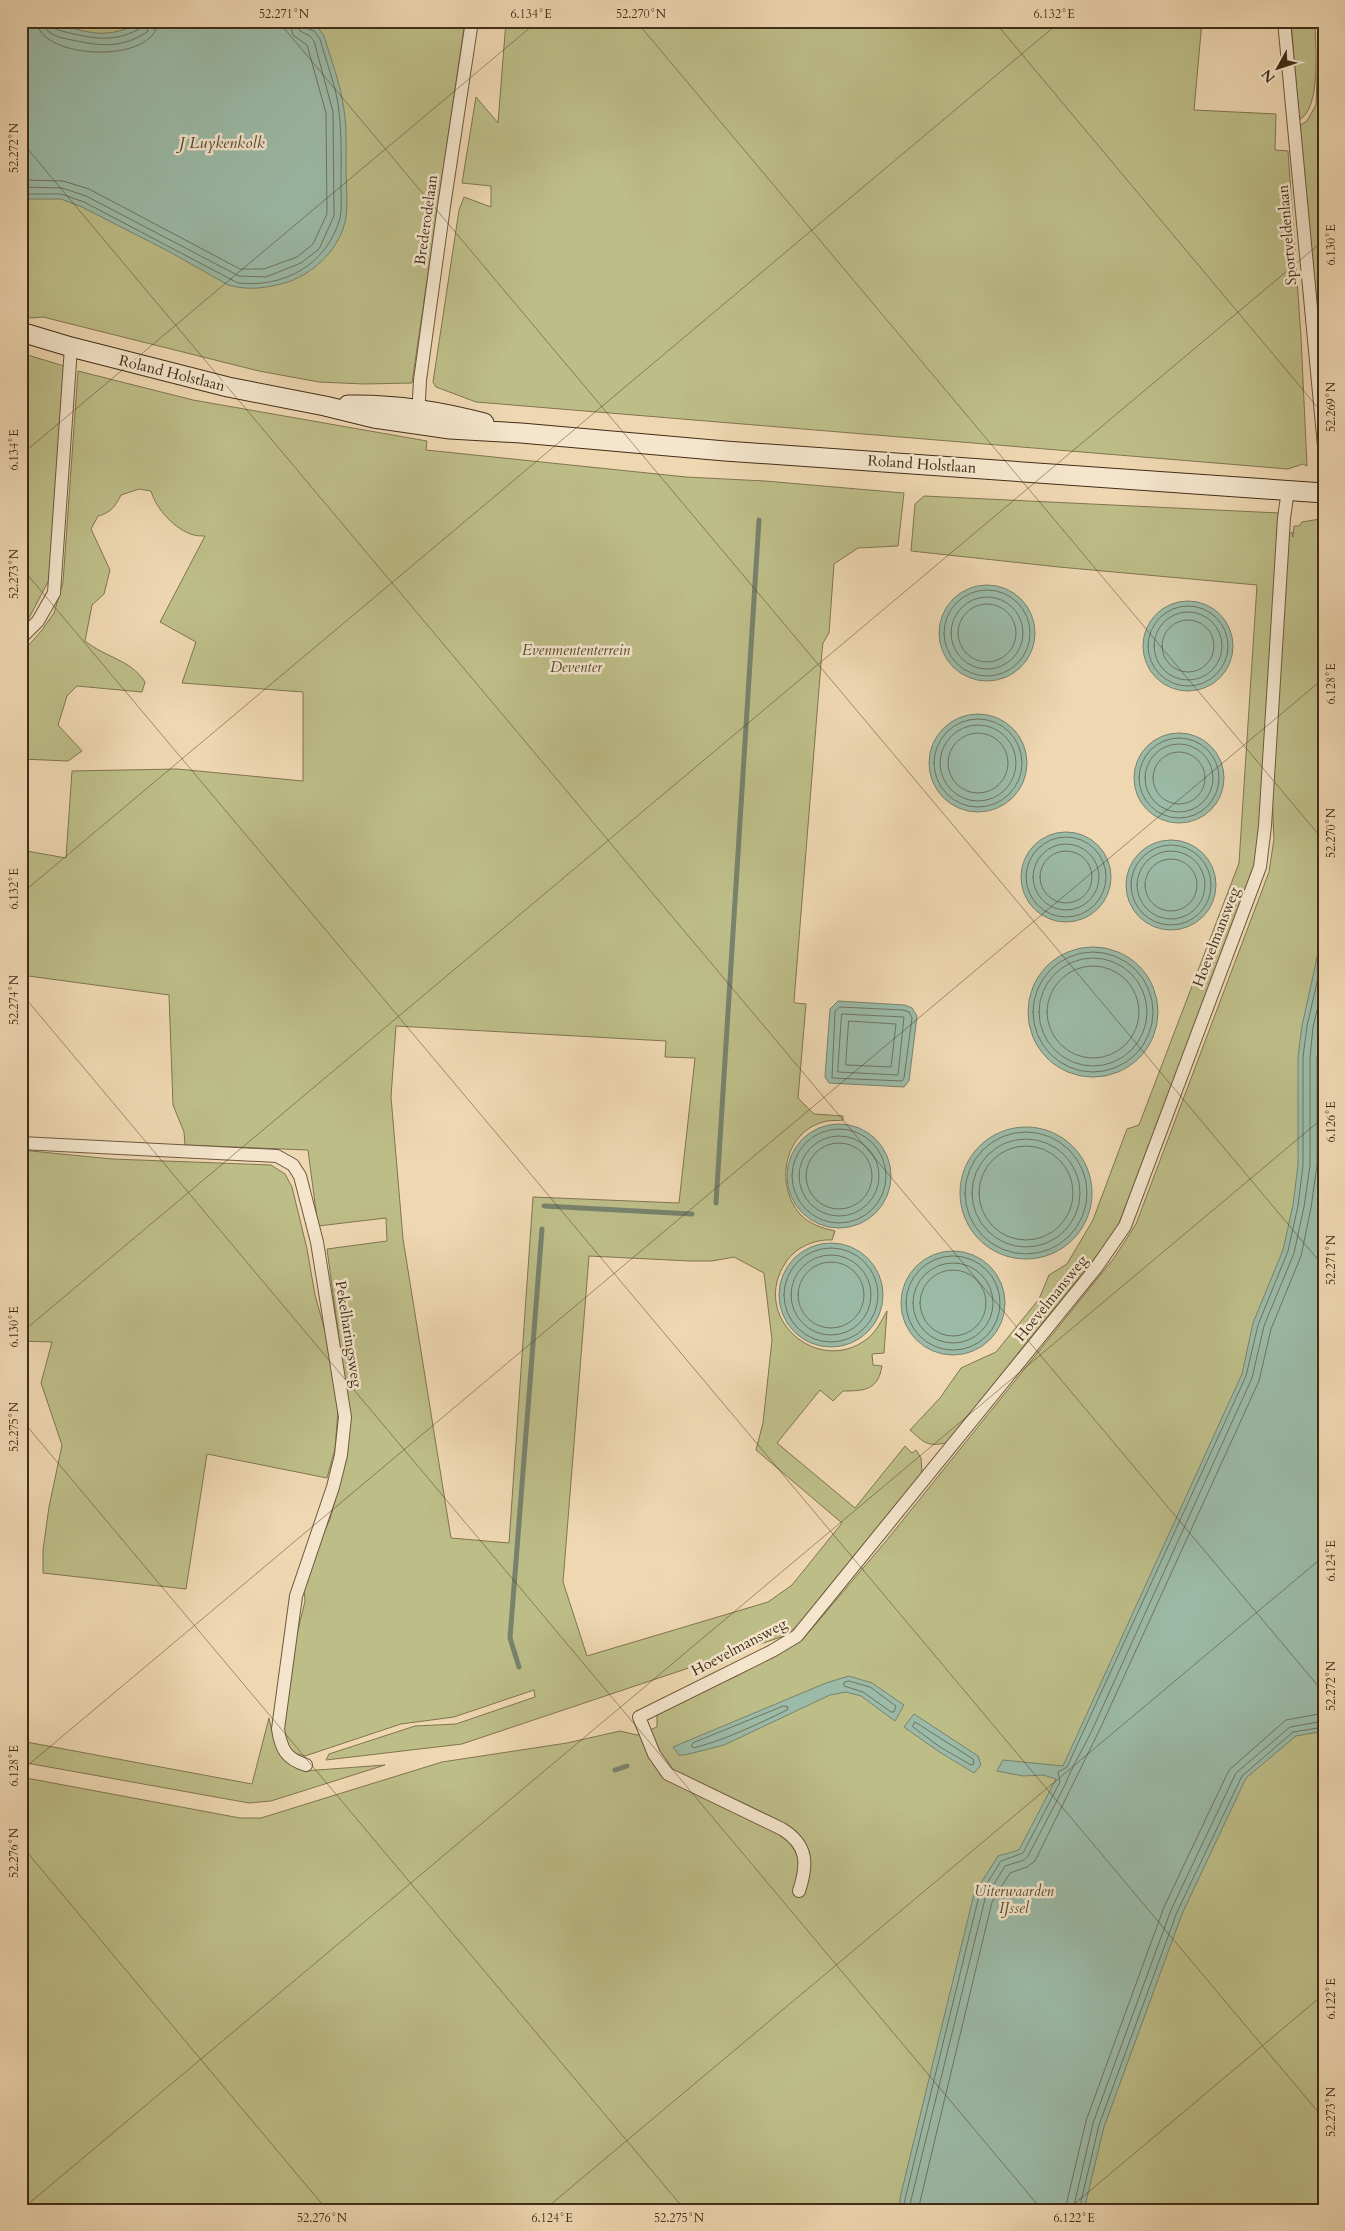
<svg xmlns="http://www.w3.org/2000/svg" width="1345" height="2231" font-family="Cardo,serif">
<style>
.green{fill:#bdbd88;stroke:#807550;fill-rule:evenodd}
.water{fill:#9bbaa7;stroke:#78826d}
.lines{fill:none;stroke-linecap:round;stroke-linejoin:round}
.shore{stroke:#6f745f;stroke-width:1}
.stream{stroke:#78826d;stroke-width:5}
.street-casing{stroke:#6e583e;stroke-width:14}
.secondary-casing{stroke:#432d17;stroke-width:21}
.street{stroke:#f4e5cc;stroke-width:12}
.secondary{stroke:#f4e5cc;stroke-width:19}
.ticks{fill:none;stroke:#432d17;stroke-width:1;stroke-opacity:0.45}
.labels{text-anchor:middle;stroke-width:5;stroke-linejoin:round;paint-order:stroke}
.street-label{font-size:15px;fill:#432d17;stroke:#f4e5cc}
.park-label{font-size:15px;font-style:italic;fill:#5b4a2e;stroke:#f4e5cc}
.water-label{font-size:16px;font-style:italic;fill:#554934;stroke:#f4e5cc}
.neatline{fill:none;stroke:#432d17;stroke-width:2}
.ticks-label{font-size:12px;text-anchor:middle;fill:#432d17}
</style>
<rect width="100%" height="100%" fill="#eed7b1"/>
<filter id="stains"><feTurbulence type="fractalNoise" baseFrequency=".004" numOctaves="4"/><feColorMatrix values="0 0 0 0 .2 0 0 0 0 .09 0 0 0 0 .02 0 0 0 .5 -.17"/></filter>
<radialGradient id="worn" r=".72"><stop offset=".6" stop-color="#630" stop-opacity="0"/><stop offset="1" stop-color="#630" stop-opacity=".3"/></radialGradient>
<path class="green" d="M 21,21 L 465,21 L 412,383 L 364,384 L 319,382 L 259,371 L 43,317 L 31,318 L 21,315 Z
M 506,21 L 1202,21 L 1194,110 L 1276,114 L 1275,150 L 1288,151 L 1301,337 L 1307,466 L 1303,464 L 1288,469 L 476,402 L 436,387 L 433,382 L 459,210 L 464,197 L 491,207 L 491,186 L 462,183 L 476,97 L 498,123 Z
M 1291,21 L 1315,21 C 1315,45 1322,108 1299,120 Z
M 1319,21 L 1324,21 L 1324,380 L 1299,126 L 1307,121 L 1316,105 Z
M 21,353 L 64,366 L 49,580 L 21,633 Z
M 78,371 L 193,400 L 427,441 L 426,450 L 686,477 L 765,481 L 904,493 L 898,546 L 858,548 L 834,564 L 829,633 L 823,643 L 822,651 L 794,1001 L 795,1003 L 806,1004 L 798,1098 L 814,1114 L 843,1116 L 843,1120 C 838,1121 832,1120 827,1121 C 784,1130 774,1184 800,1214 C 809,1224 822,1228 835,1231 L 832,1240 C 815,1239 796,1247 786,1262 C 749,1316 817,1377 867,1339 C 877,1331 881,1321 887,1311 L 884,1353 L 872,1354 L 873,1365 L 882,1366 C 878,1390 865,1391 843,1391 L 833,1401 L 820,1390 L 777,1443 L 855,1508 L 905,1446 L 912,1453 L 916,1450 L 921,1458 L 922,1473 L 798,1625 L 787,1635 L 462,1744 L 326,1760 L 329,1754 L 415,1726 L 456,1724 L 535,1697 L 534,1690 L 454,1717 L 401,1724 L 305,1756 L 291,1752 L 283,1737 L 292,1655 L 305,1601 L 303,1578 L 330,1519 L 343,1471 L 342,1361 L 327,1249 L 387,1241 L 386,1218 L 318,1226 L 308,1150 L 185,1145 L 184,1132 L 173,1105 L 169,995 L 21,975 L 21,850 L 66,858 L 72,771 L 177,769 L 303,781 L 303,692 L 182,683 L 196,642 L 160,622 L 205,536 C 202,536 197,536 194,535 C 175,530 156,509 151,491 L 139,489 L 121,495 C 115,507 110,513 98,516 L 91,529 L 110,570 L 104,594 L 92,605 L 85,641 C 106,658 130,659 145,682 L 142,692 L 77,686 L 67,696 L 58,725 L 82,751 L 68,761 L 21,759 L 21,654 L 42,630 L 54,613 L 63,582 ZM 396,1026 L 666,1041 L 665,1057 L 695,1058 L 679,1203 L 533,1197 L 509,1543 L 451,1538 L 403,1239 L 391,1097 ZM 589,1256 L 690,1261 L 712,1261 L 734,1257 L 764,1273 L 772,1340 L 763,1423 L 756,1450 L 842,1523 L 792,1585 L 768,1602 L 587,1656 L 563,1582 Z
M 924,496 L 1279,513 L 1259,838 L 1255,868 L 1117,1229 L 1102,1249 L 946,1443 C 926,1447 924,1442 910,1430 L 940,1398 L 961,1368 L 996,1352 L 1039,1299 L 1049,1275 L 1067,1264 L 1093,1220 L 1127,1129 L 1139,1125 L 1239,863 L 1257,585 L 1059,567 L 911,551 L 915,504 Z
M 1320,519 L 1324,519 L 1324,2210 L 21,2210 L 21,1777 L 240,1818 L 261,1818 L 442,1762 L 567,1743 L 620,1731 L 637,1735 L 657,1727 L 657,1714 L 671,1705 L 737,1676 L 784,1650 L 809,1632 L 886,1541 L 1114,1258 L 1136,1224 L 1269,872 L 1274,839 L 1271,772 L 1285,537 L 1292,532 L 1293,537 L 1294,526 L 1299,526 L 1302,522 Z
M 21,1150 L 112,1159 L 271,1165 L 285,1174 L 292,1187 L 307,1249 L 315,1295 L 330,1349 L 338,1409 L 335,1449 L 327,1478 L 207,1454 L 186,1589 L 43,1573 L 43,1550 L 49,1507 L 62,1445 L 41,1383 L 52,1342 L 21,1341 Z
M 269,1718 L 273,1736 L 304,1771 L 385,1765 L 271,1801 L 249,1803 L 21,1762 L 21,1741 L 252,1784 Z"/>
<path class="water" d="M 21,21 C 31,21 44,19 53,22 C 90,34 107,40 144,21 L 299,21 L 317,26 L 324,36 C 331,60 341,85 344,110 C 347,128 346,149 346,167 C 346,183 348,201 346,217 C 341,247 316,272 288,282 C 267,288 250,291 228,285 L 170,252 L 82,207 L 61,199 L 21,199 Z
M939 633a48 48 0 1 1 96 0a48 48 0 1 1-96 0Z
M1143 646a45 45 0 1 1 90 0a45 45 0 1 1-90 0Z
M929 763a49 49 0 1 1 98 0a49 49 0 1 1-98 0Z
M1134 778a45 45 0 1 1 90 0a45 45 0 1 1-90 0Z
M1021 877a45 45 0 1 1 90 0a45 45 0 1 1-90 0Z
M1126 885a45 45 0 1 1 90 0a45 45 0 1 1-90 0Z
M 1324,884 L 1324,1731 L 1296,1736 L 1246,1778 L 1182,1914 L 1104,2127 L 1084,2210 L 899,2210 L 900,2198 L 974,1894 L 998,1856 L 1019,1850 L 1056,1779 L 1043,1775 L 1023,1776 L 997,1771 L 1003,1760 L 1063,1766 L 1242,1374 L 1253,1323 L 1283,1250 L 1293,1205 L 1298,1165 L 1298,1057 L 1302,1026 L 1320,944 Z
M1028 1012a65 65 0 1 1 130 0a65 65 0 1 1-130 0Z
M 838,1001 L 905,1005 L 912,1008 L 917,1016 L 909,1081 L 904,1087 L 829,1083 L 825,1077 L 830,1009 Z
M787 1176a52 52 0 1 1 104 0a52 52 0 1 1-104 0Z
M960 1193a66 66 0 1 1 132 0a66 66 0 1 1-132 0Z
M779 1295a52 52 0 1 1 104 0a52 52 0 1 1-104 0Z
M901 1303a52 52 0 1 1 104 0a52 52 0 1 1-104 0Z
M 849,1676 L 872,1683 L 904,1705 L 895,1721 L 861,1696 L 846,1692 L 830,1695 L 724,1745 L 685,1755 L 679,1755 L 673,1747 L 826,1683 Z
M 914,1714 L 978,1756 L 981,1765 L 974,1773 L 938,1751 L 904,1727 Z"/>
<g class="lines">
<path class="shore" d="M 37,21 C 38,60 157,65 158,21
M 44,21 L 47,30 C 54,37 63,38 72,40 C 100,46 121,49 147,32 L 151,21
M 51,21 L 52,27 C 59,31 66,32 74,34 C 101,40 118,41 143,27 L 145,21
M 21,180 L 63,181 L 89,189 L 240,269 L 264,269 L 297,257 L 313,244 L 327,214 L 326,113 L 307,45 L 293,35 L 289,21
M 21,187 L 62,188 L 86,196 L 239,276 L 266,277 L 301,263 L 319,249 L 334,216 L 333,112 L 314,41 L 310,36 L 300,31 L 296,21
M 21,194 L 61,194 L 84,202 L 238,283 C 284,288 327,265 340,218 C 342,209 341,197 341,188 C 341,163 342,137 339,112 C 337,88 326,62 320,39 L 314,31 L 304,27 L 302,21
M944 633a43 43 0 1 1 86 0a43 43 0 1 1-86 0Z
M951 633a36 36 0 1 1 72 0a36 36 0 1 1-72 0Z
M958 633a29 29 0 1 1 58 0a29 29 0 1 1-58 0Z
M1148 646a40 40 0 1 1 80 0a40 40 0 1 1-80 0Z
M1154 646a34 34 0 1 1 68 0a34 34 0 1 1-68 0Z
M1162 646a26 26 0 1 1 52 0a26 26 0 1 1-52 0Z
M934 763a44 44 0 1 1 88 0a44 44 0 1 1-88 0Z
M940 763a38 38 0 1 1 76 0a38 38 0 1 1-76 0Z
M948 763a30 30 0 1 1 60 0a30 30 0 1 1-60 0Z
M1139 778a40 40 0 1 1 80 0a40 40 0 1 1-80 0Z
M1145 778a34 34 0 1 1 68 0a34 34 0 1 1-68 0Z
M1153 778a26 26 0 1 1 52 0a26 26 0 1 1-52 0Z
M1026 877a40 40 0 1 1 80 0a40 40 0 1 1-80 0Z
M1033 877a33 33 0 1 1 66 0a33 33 0 1 1-66 0Z
M1131 885a40 40 0 1 1 80 0a40 40 0 1 1-80 0Z
M1040 877a26 26 0 1 1 52 0a26 26 0 1 1-52 0Z
M1137 885a34 34 0 1 1 68 0a34 34 0 1 1-68 0Z
M1145 885a26 26 0 1 1 52 0a26 26 0 1 1-52 0Z
M1033 1012a60 60 0 1 1 120 0a60 60 0 1 1-120 0Z
M1039 1012a54 54 0 1 1 108 0a54 54 0 1 1-108 0Z
M1047 1012a46 46 0 1 1 92 0a46 46 0 1 1-92 0Z
M 840,1007 L 903,1010 L 909,1012 L 912,1018 L 904,1078 L 902,1081 L 832,1078 L 835,1012 Z
M 842,1014 L 904,1017 L 898,1075 L 838,1072 Z
M 849,1021 L 896,1024 L 891,1067 L 846,1065 Z
M792 1176a47 47 0 1 1 94 0a47 47 0 1 1-94 0Z
M965 1193a61 61 0 1 1 122 0a61 61 0 1 1-122 0Z
M799 1176a40 40 0 1 1 80 0a40 40 0 1 1-80 0Z
M972 1193a54 54 0 1 1 108 0a54 54 0 1 1-108 0Z
M806 1176a33 33 0 1 1 66 0a33 33 0 1 1-66 0Z
M979 1193a47 47 0 1 1 94 0a47 47 0 1 1-94 0Z
M784 1295a47 47 0 1 1 94 0a47 47 0 1 1-94 0Z
M791 1295a40 40 0 1 1 80 0a40 40 0 1 1-80 0Z
M906 1303a47 47 0 1 1 94 0a47 47 0 1 1-94 0Z
M798 1295a33 33 0 1 1 66 0a33 33 0 1 1-66 0Z
M913 1303a40 40 0 1 1 80 0a40 40 0 1 1-80 0Z
M920 1303a33 33 0 1 1 66 0a33 33 0 1 1-66 0Z
M 849,1681 L 870,1687 L 896,1706 L 894,1712 L 891,1712 L 863,1692 L 844,1686 L 844,1683 Z
M 784,1706 L 788,1707 L 787,1710 C 756,1725 727,1739 694,1748 L 691,1746 L 693,1743 Z
M 915,1722 L 973,1759 L 974,1764 L 971,1765 L 940,1747 L 913,1727 Z
M 904,2210 L 905,2199 L 979,1896 L 1001,1861 L 1023,1853 L 1060,1782 L 1058,1772 L 1067,1767 L 1246,1376 L 1258,1325 L 1288,1251 L 1298,1206 L 1303,1165 L 1303,1057 L 1307,1026 L 1324,952
M 910,2210 L 911,2200 L 985,1899 L 1005,1866 L 1024,1860 L 1028,1856 L 1065,1785 C 1072,1766 1085,1746 1094,1726 L 1252,1378 L 1264,1326 L 1294,1253 L 1304,1207 L 1310,1165 L 1310,1058 L 1313,1027 L 1324,981
M 918,2210 L 992,1902 L 1010,1873 L 1027,1867 L 1035,1861 L 1100,1729 L 1259,1381 L 1271,1329 L 1301,1256 L 1311,1208 L 1317,1165 L 1317,1058 L 1324,1012
M 1065,2210 L 1086,2121 L 1164,1907 L 1229,1770 L 1286,1720 L 1324,1713
M 1073,2210 L 1093,2123 L 1171,1910 L 1236,1773 L 1290,1727 L 1324,1721
M 1079,2210 L 1099,2125 L 1177,1912 L 1242,1776 L 1293,1732 L 1324,1727"/>
<path class="stream" d="M 716,1203 L 759,520
M 544,1206 L 692,1214
M 519,1667 L 510,1638 L 542,1229
M 615,1770 L 627,1766"/>
<defs>
<path id="street" d="M 1284,21 L 1324,446
M 418,417 L 420,380 L 444,206 L 472,21
M 21,638 L 38,621 L 54,593 L 71,347
M 21,1143 L 277,1156 L 293,1165 L 300,1176 L 317,1242 L 345,1417 L 341,1455 L 333,1487 L 296,1596 L 278,1729 C 281,1749 286,1759 306,1765
M 799,1891 C 808,1864 808,1845 782,1829 L 668,1774 L 654,1754 L 639,1717 L 772,1651 L 797,1636 L 1096,1268 L 1125,1226 L 1260,867 L 1265,826 L 1284,518 L 1288,490"/>
<path id="secondary" d="M 21,332 L 71,347 L 228,387 L 325,406 L 374,418 L 450,429 L 521,433 L 725,451 L 1324,493
M 348,405 C 394,404 439,411 484,423"/>
</defs>
<use href="#street" class="street-casing"/>
<use href="#secondary" class="secondary-casing"/>
<use href="#street" class="street"/>
<use href="#secondary" class="secondary"/>
</g>
<path class="ticks" d="M 278,21 L 1324,1267M 636,21 L 1324,841M 994,21 L 1324,415M 21,141 L 1324,1693M 21,455 L 538,21M 21,567 L 1324,2119M 21,894 L 1061,21M 21,993 L 1042,2210M 21,1333 L 1324,240M 21,1419 L 685,2210M 21,1771 L 1324,678M 21,1845 L 327,2210M 21,2210 L 1324,1117M 544,2210 L 1324,1556M 1067,2210 L 1324,1994"/>
<g class="labels">
<g class="street-label">
<text transform="translate(426 220) rotate(-82)" y="5">Brederodelaan</text>
<text transform="translate(1287 235) rotate(-95)" y="5">Sportveldenlaan</text>
<text transform="translate(172 373) rotate(14)" y="5">Roland Holstlaan</text>
<text transform="translate(922 464) rotate(4)" y="5">Roland Holstlaan</text>
<text transform="translate(1216 937) rotate(-69)" y="5">Hoevelmansweg</text>
<text transform="translate(1051 1298) rotate(-51)" y="5">Hoevelmansweg</text>
<text transform="translate(349 1334) rotate(81)" y="5">Pekelharingsweg</text>
<text transform="translate(739 1647) rotate(-28)" y="5">Hoevelmansweg</text>
</g>
<g class="park-label">
<text x="576" y="655">Evenmententerrein<tspan x="576" dy="17">Deventer</tspan></text>
<text x="1014" y="1896">Uiterwaarden<tspan x="1014" dy="17">IJssel</tspan></text>
</g>
<g class="water-label">
<text x="222" y="148">J Luykenkolk</text>
</g>
</g>
<rect width="1345" height="2231" fill="none" stroke="#eed7b1" stroke-width="55"/>
<g transform="translate(1278 68) rotate(230)" stroke="#f4e5cc" stroke-width="4" paint-order="stroke">
<path d="M0-4L9 19L0 12L-9 19Z" fill="#432d17"/>
<text y="-8" font-size="14" font-weight="bold" text-anchor="middle" fill="#432d17">N</text>
</g>
<rect x="28" y="28" width="1290" height="2176" class="neatline"/>
<g class="ticks-label">
<text x="284" y="18">52.271°N</text>
<text x="531" y="18">6.134°E</text>
<text x="641" y="18">52.270°N</text>
<text x="1054" y="18">6.132°E</text>
<text transform="translate(14 148) rotate(-90)" y="4">52.272°N</text>
<text transform="translate(1331 245) rotate(-90)" y="4">6.130°E</text>
<text transform="translate(1331 407) rotate(-90)" y="4">52.269°N</text>
<text transform="translate(14 450) rotate(-90)" y="4">6.134°E</text>
<text transform="translate(14 574) rotate(-90)" y="4">52.273°N</text>
<text transform="translate(1331 684) rotate(-90)" y="4">6.128°E</text>
<text transform="translate(1331 833) rotate(-90)" y="4">52.270°N</text>
<text transform="translate(14 889) rotate(-90)" y="4">6.132°E</text>
<text transform="translate(14 1000) rotate(-90)" y="4">52.274°N</text>
<text transform="translate(1331 1122) rotate(-90)" y="4">6.126°E</text>
<text transform="translate(1331 1260) rotate(-90)" y="4">52.271°N</text>
<text transform="translate(14 1327) rotate(-90)" y="4">6.130°E</text>
<text transform="translate(14 1427) rotate(-90)" y="4">52.275°N</text>
<text transform="translate(1331 1561) rotate(-90)" y="4">6.124°E</text>
<text transform="translate(1331 1686) rotate(-90)" y="4">52.272°N</text>
<text transform="translate(14 1766) rotate(-90)" y="4">6.128°E</text>
<text transform="translate(14 1853) rotate(-90)" y="4">52.276°N</text>
<text transform="translate(1331 1999) rotate(-90)" y="4">6.122°E</text>
<text transform="translate(1331 2112) rotate(-90)" y="4">52.273°N</text>
<text x="322" y="2222">52.276°N</text>
<text x="552" y="2222">6.124°E</text>
<text x="679" y="2222">52.275°N</text>
<text x="1074" y="2222">6.122°E</text>
</g>
<rect width="100%" height="100%" filter="url(#stains)"/>
<rect width="100%" height="100%" fill="url(#worn)"/>
</svg>
